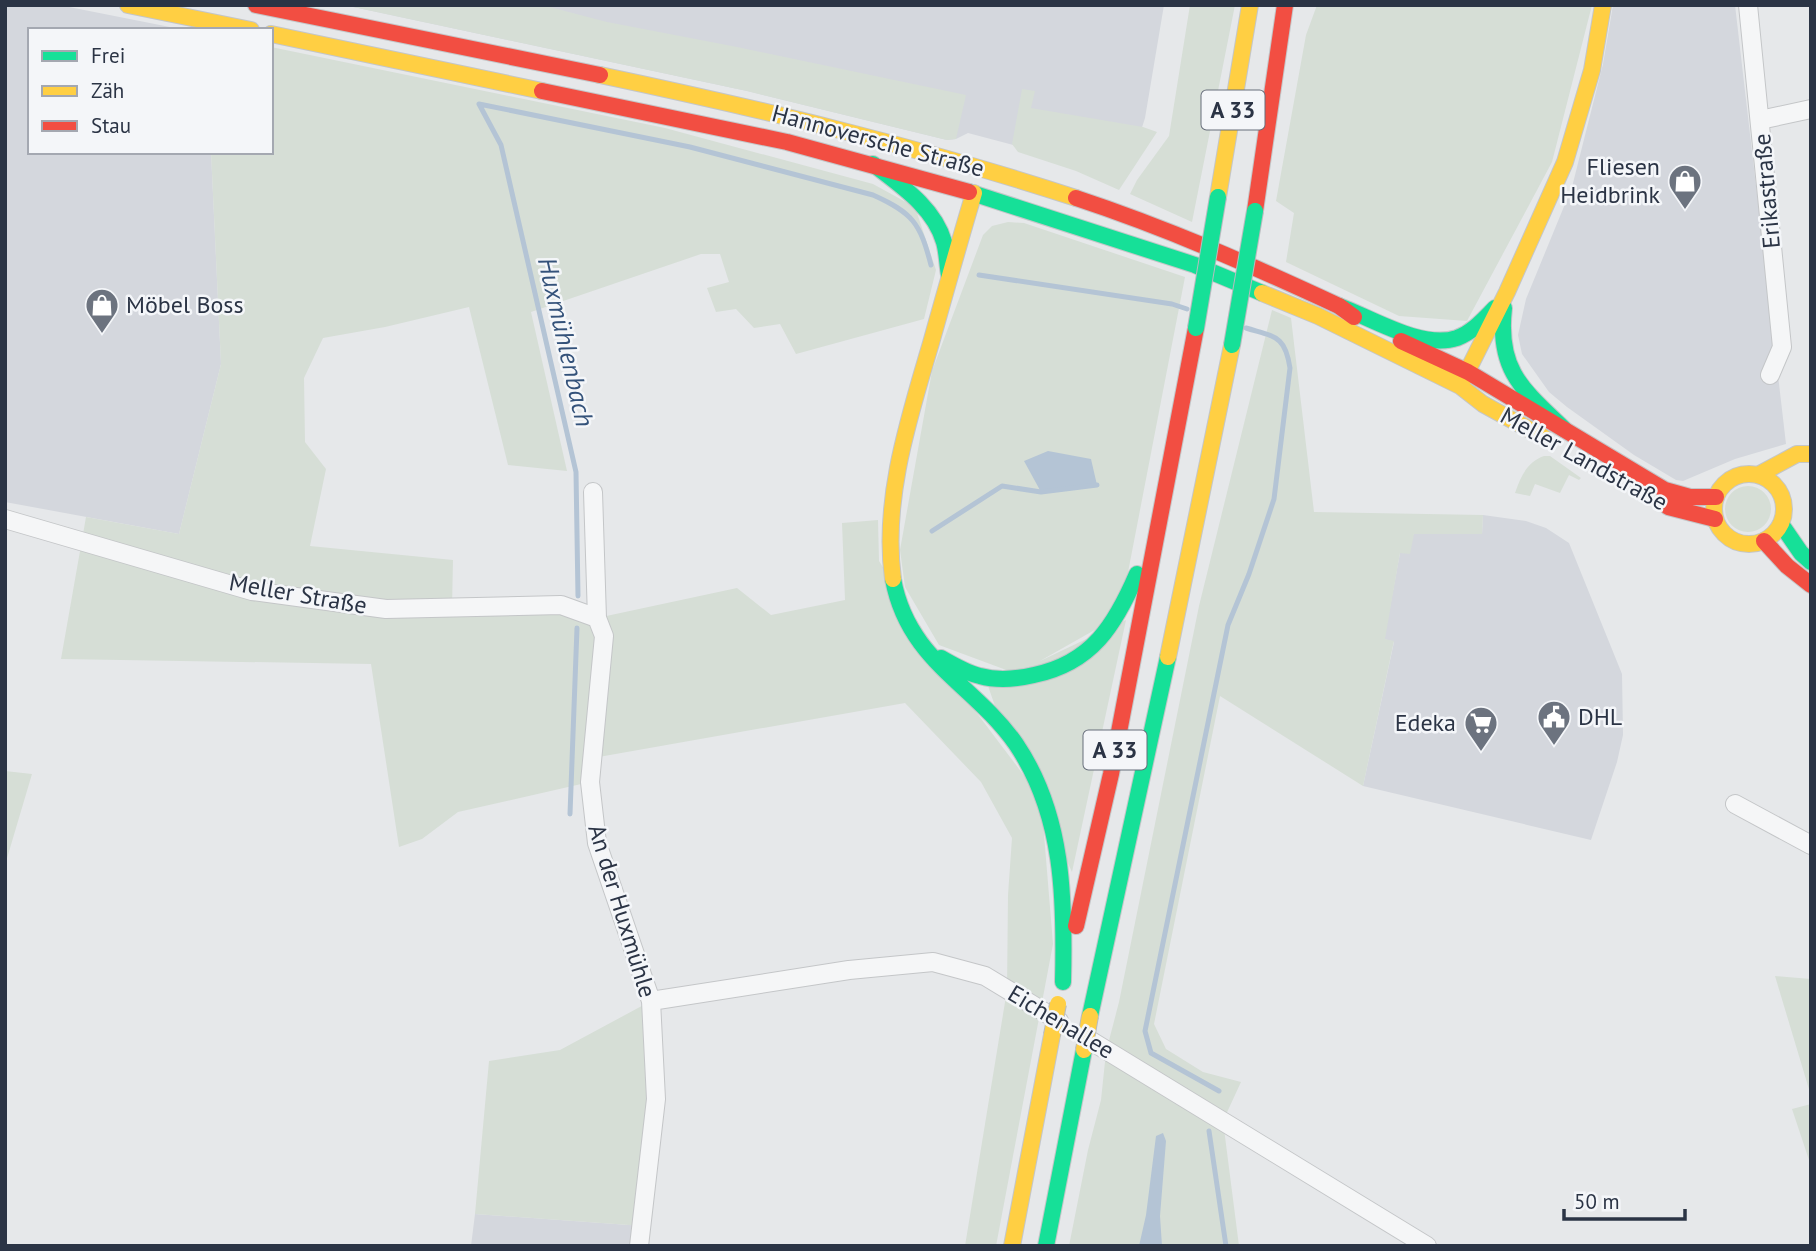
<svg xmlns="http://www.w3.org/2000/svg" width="1816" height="1251" font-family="'PT Sans',sans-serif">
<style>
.built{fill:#d4d7dd}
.green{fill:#d6ded6}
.water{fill:#b4c4d5}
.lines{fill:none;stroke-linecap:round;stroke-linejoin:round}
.stream{stroke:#b4c4d5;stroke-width:5}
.street-casing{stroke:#c4c6c8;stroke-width:20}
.fast-casing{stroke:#c4c6c8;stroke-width:18}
.slow-casing{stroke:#c4c6c8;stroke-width:18}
.jam-casing{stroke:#c4c6c8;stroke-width:18}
.street{stroke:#f5f6f7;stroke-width:18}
.fast{stroke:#16e098;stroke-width:16}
.slow{stroke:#ffcf43;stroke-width:16}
.jam{stroke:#f24e42;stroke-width:16}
.fast-bridge-casing{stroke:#b8bbbf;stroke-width:18;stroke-linecap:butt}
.slow-bridge-casing{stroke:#b8bbbf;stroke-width:18;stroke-linecap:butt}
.fast-bridge{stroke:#16e098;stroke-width:16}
.slow-bridge{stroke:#ffcf43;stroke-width:16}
.labels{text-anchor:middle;stroke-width:5;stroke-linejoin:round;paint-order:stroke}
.shield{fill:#f4f6f9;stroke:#676e7b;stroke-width:2}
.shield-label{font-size:23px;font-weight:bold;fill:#2b3445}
.street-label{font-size:24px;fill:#2b3445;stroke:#f4f6f9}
.poi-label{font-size:24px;fill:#2b3445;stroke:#f4f6f9;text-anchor:end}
.water-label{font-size:26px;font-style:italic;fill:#34527a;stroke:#f4f6f9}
</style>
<rect width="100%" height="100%" fill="#e6e8ea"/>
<path class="built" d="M 5,5 L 59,5 L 185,30 L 30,30 L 30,152 L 211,152 L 221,364 L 179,534 L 5,502 Z
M 344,5 L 1164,5 L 1145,118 L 1127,175 L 968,133 L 956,139 L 947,140 L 747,91 Z
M 1613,5 L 1735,5 L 1786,444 L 1735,459 L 1683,481 L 1676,480 L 1634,455 L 1567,407 L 1549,392 L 1522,354 L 1518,335 L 1526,299 L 1572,187 L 1603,64 Z
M 1483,515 L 1526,521 L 1546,528 L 1569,543 L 1622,674 L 1623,735 L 1617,762 L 1591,840 L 1363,786 L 1394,642 L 1384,639 L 1400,553 L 1414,534 L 1482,534 Z
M 475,1214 L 643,1226 L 639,1246 L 471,1246 Z"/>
<path class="green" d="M 344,5 L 542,5 L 607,22 L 737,47 L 966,95 L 956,139 L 947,140 L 747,91 Z
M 1190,5 L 1235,5 L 1192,222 L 1130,194 L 1137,180 L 1169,136 Z
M 1317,5 L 1592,5 L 1552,162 L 1467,321 L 1399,316 L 1286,262 L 1294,213 L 1276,201 L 1306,35 Z
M 271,47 L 665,128 L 873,184 L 915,207 L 936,270 L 924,319 L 796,354 L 780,324 L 754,328 L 736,309 L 716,312 L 707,288 L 729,282 L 720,254 L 701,254 L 531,312 L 567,471 L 508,465 L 469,307 L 385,327 L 323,338 L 304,378 L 305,442 L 326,469 L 310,546 L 453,560 L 452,607 L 561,605 L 597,618 L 737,588 L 771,615 L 845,600 L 842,523 L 878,520 L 879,561 L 973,708 L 1041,798 L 1053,944 L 996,1246 L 965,1246 L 1007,990 L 1008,895 L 1012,838 L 981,782 L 905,703 L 593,758 L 590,782 L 458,812 L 422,839 L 399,847 L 371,664 L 61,659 L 86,517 L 179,534 L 221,364 L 211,152 L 271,152 Z
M 1022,89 L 1035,91 L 1031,108 L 1143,127 L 1157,132 L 1119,190 L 1076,171 L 1018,152 L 1012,144 Z
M 1008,222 L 1024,223 L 1185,277 L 1124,593 L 1107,623 L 1017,674 L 939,645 L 905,587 L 900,550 L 932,371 L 983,235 L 992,226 Z
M 1272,310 L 1291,318 L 1314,512 L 1483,515 L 1482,534 L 1414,534 L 1410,554 L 1400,553 L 1385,639 L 1394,641 L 1363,786 L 1220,696 L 1154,1024 L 1166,1049 L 1203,1072 L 1241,1082 L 1223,1121 L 1239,1246 L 1069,1246 L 1088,1150 L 1101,1100 L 1106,1052 L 1119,1002 L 1199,606 Z
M 1544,456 L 1550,456 L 1581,478 L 1579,480 L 1569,475 L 1560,493 L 1535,484 L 1530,496 L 1515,493 C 1521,476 1527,462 1544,456 Z
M1725 509a23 23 0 1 1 46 0a23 23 0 1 1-46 0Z
M 1126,620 L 1072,872 L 995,706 L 988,686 Z
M 5,771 L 32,774 L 5,865 Z
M 1775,976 L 1811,979 L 1811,1096 Z
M 651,1001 L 643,1226 L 475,1214 L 489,1061 L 560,1050 Z
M 1811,1104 L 1811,1166 L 1792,1109 Z"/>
<path class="water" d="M 1048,451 L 1091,459 L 1097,485 L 1041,492 L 1024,461 Z
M 1163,1133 L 1166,1141 L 1160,1216 L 1162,1246 L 1139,1246 L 1146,1215 L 1156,1136 Z"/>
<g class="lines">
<path class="stream" d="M 479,104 L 501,145 L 576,472 L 578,596
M 479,104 L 690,147 L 873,195 C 913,213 920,223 931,265
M 979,275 L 1172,304 L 1187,309
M 932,531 L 1002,486 L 1041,492 L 1097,485
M 570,814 L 577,628
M 1219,1091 L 1151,1053 L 1145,1031 L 1228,625 L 1249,574 L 1274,499 L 1290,368 C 1285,335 1275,337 1246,328
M 1209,1131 L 1226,1246"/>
<defs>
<path id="street" d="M 1748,5 L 1782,347 L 1770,375
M 1760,120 L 1811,109
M 593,492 L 597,618 L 604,636 L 590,782 L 597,843 L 651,1001 L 656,1099 L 639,1246
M 5,519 L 252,591 L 386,609 L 561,605 L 597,618
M 1735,804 L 1811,845
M 651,1001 L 849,970 L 933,962 L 985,976 L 1059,1021
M 1083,1036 L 1427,1246"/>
<path id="fast" d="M 873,164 C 900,185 934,207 944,242 C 947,252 947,264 949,275
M 969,192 L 1195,265 L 1262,293
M 1339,306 C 1372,318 1422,350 1457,338 C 1473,332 1484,319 1495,308
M 1504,308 C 1497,370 1522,389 1564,429
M 1781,524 L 1801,553 L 1811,562
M 893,579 C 908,661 974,684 1016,744 C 1064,815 1065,900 1063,982
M 941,658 C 953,665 967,673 980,676 C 998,681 1017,679 1034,675 C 1092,663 1115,625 1137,574
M 1090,1016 L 1168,657
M 1046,1246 L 1084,1050"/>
<path id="slow" d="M 128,5 L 251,30
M 271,34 L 542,91
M 600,75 C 761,109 920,147 1076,198
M 1218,197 L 1250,5
M 1262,293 L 1318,316 L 1460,386 L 1483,404 L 1543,437
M 1460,386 L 1507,292 L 1565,162 L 1592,70 L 1603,5
M1714 509a35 35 0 1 1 70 0a35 35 0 1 1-70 0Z
M 1758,475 L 1797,454 L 1811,454
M 893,579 C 882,500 909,418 931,343 C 945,293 959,243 974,193
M 1168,657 L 1232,345
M 1012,1246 L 1052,1035"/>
<path id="jam" d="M 256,5 L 600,75
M 542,91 L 787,142 L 969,192
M 1076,198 C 1167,228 1253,266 1339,306 L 1354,317
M 1255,211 L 1285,5
M 1401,341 L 1468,372 L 1665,490 L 1690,497 L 1716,497
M 1668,507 L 1715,519
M 1764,541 L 1787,566 L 1811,585
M 1076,926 L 1111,774 L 1196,328"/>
</defs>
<use href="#street" class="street-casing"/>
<use href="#fast" class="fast-casing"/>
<use href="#slow" class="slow-casing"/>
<use href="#jam" class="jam-casing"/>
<use href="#street" class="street"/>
<use href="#fast" class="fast"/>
<use href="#slow" class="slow"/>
<use href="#jam" class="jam"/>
<defs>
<path id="fast-bridge" d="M 1196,328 L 1218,197
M 1232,345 L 1255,211"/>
<path id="slow-bridge" d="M 1052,1035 L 1058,1004
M 1084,1050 L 1090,1016"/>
</defs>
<use href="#fast-bridge" class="fast-bridge-casing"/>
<use href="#slow-bridge" class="slow-bridge-casing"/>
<use href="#fast-bridge" class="fast-bridge"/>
<use href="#slow-bridge" class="slow-bridge"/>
</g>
<defs>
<symbol id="shop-pin" viewBox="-11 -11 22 30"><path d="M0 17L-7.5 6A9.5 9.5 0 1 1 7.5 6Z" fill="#6c737f" stroke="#f4f6f9"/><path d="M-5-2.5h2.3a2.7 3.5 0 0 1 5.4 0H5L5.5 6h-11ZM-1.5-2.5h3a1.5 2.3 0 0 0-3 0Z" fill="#fff"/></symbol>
<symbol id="civic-pin" viewBox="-11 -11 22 30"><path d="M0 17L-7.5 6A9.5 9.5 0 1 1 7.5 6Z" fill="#6c737f" stroke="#f4f6f9"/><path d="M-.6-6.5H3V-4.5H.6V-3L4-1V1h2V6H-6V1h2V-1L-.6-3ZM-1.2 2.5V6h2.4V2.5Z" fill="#fff"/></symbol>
<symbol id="supermarket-pin" viewBox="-11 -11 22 30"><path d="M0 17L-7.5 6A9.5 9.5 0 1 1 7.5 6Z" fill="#6c737f" stroke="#f4f6f9"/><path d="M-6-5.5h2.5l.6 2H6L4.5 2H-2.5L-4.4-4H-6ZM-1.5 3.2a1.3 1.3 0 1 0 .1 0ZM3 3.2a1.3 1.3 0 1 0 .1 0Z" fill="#fff"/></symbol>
</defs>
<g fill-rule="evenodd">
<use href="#shop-pin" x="1666" y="162" width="38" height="52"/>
<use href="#shop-pin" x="83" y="286" width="38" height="52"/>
<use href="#civic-pin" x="1535" y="698" width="38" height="52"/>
<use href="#supermarket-pin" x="1462" y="704" width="38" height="52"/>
</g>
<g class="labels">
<g class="shield">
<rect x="1201.5" y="90.5" width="63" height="39" rx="5"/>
<rect x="1083.5" y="730.5" width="63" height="39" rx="5"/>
</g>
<g class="shield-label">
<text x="1233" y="118">A 33</text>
<text x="1115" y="758">A 33</text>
</g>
<g class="street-label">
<text transform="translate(878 141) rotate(15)" y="8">Hannoversche Straße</text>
<text transform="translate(1767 191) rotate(-95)" y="8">Erikastraße</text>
<text transform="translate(1584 459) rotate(29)" y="8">Meller Landstraße</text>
<text transform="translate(298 594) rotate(10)" y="8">Meller Straße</text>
<text transform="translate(622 911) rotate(73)" y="8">An der Huxmühle</text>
<text transform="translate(1061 1022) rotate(31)" y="8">Eichenallee</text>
</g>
<g class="poi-label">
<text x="1660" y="175">Fliesen<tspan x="1660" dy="28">Heidbrink</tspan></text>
<text x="126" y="313" text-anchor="start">Möbel Boss</text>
<text x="1578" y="725" text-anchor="start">DHL</text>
<text x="1456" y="731">Edeka</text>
</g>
<g class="water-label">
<text transform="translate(566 342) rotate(77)" y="9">Huxmühlenbach</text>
</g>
</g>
<rect width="1816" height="1251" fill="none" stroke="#2b3445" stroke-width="14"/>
<rect x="28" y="28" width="245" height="126" fill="#f4f6f9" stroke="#a4a8b1" stroke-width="2"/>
<rect x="42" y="51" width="35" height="10" fill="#16e098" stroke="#a4a8b1" stroke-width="2"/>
<text x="91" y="63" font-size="21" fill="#2b3445">Frei</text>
<rect x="42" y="86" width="35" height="10" fill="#ffcf43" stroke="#a4a8b1" stroke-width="2"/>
<text x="91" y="98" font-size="21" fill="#2b3445">Zäh</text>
<rect x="42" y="121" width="35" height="10" fill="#f24e42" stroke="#a4a8b1" stroke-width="2"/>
<text x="91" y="133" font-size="21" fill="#2b3445">Stau</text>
<path d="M1564 1209v10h121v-10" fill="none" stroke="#2b3445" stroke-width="3.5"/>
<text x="1574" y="1209" font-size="21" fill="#2b3445" stroke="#f4f6f9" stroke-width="5" paint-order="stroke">50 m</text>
</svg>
